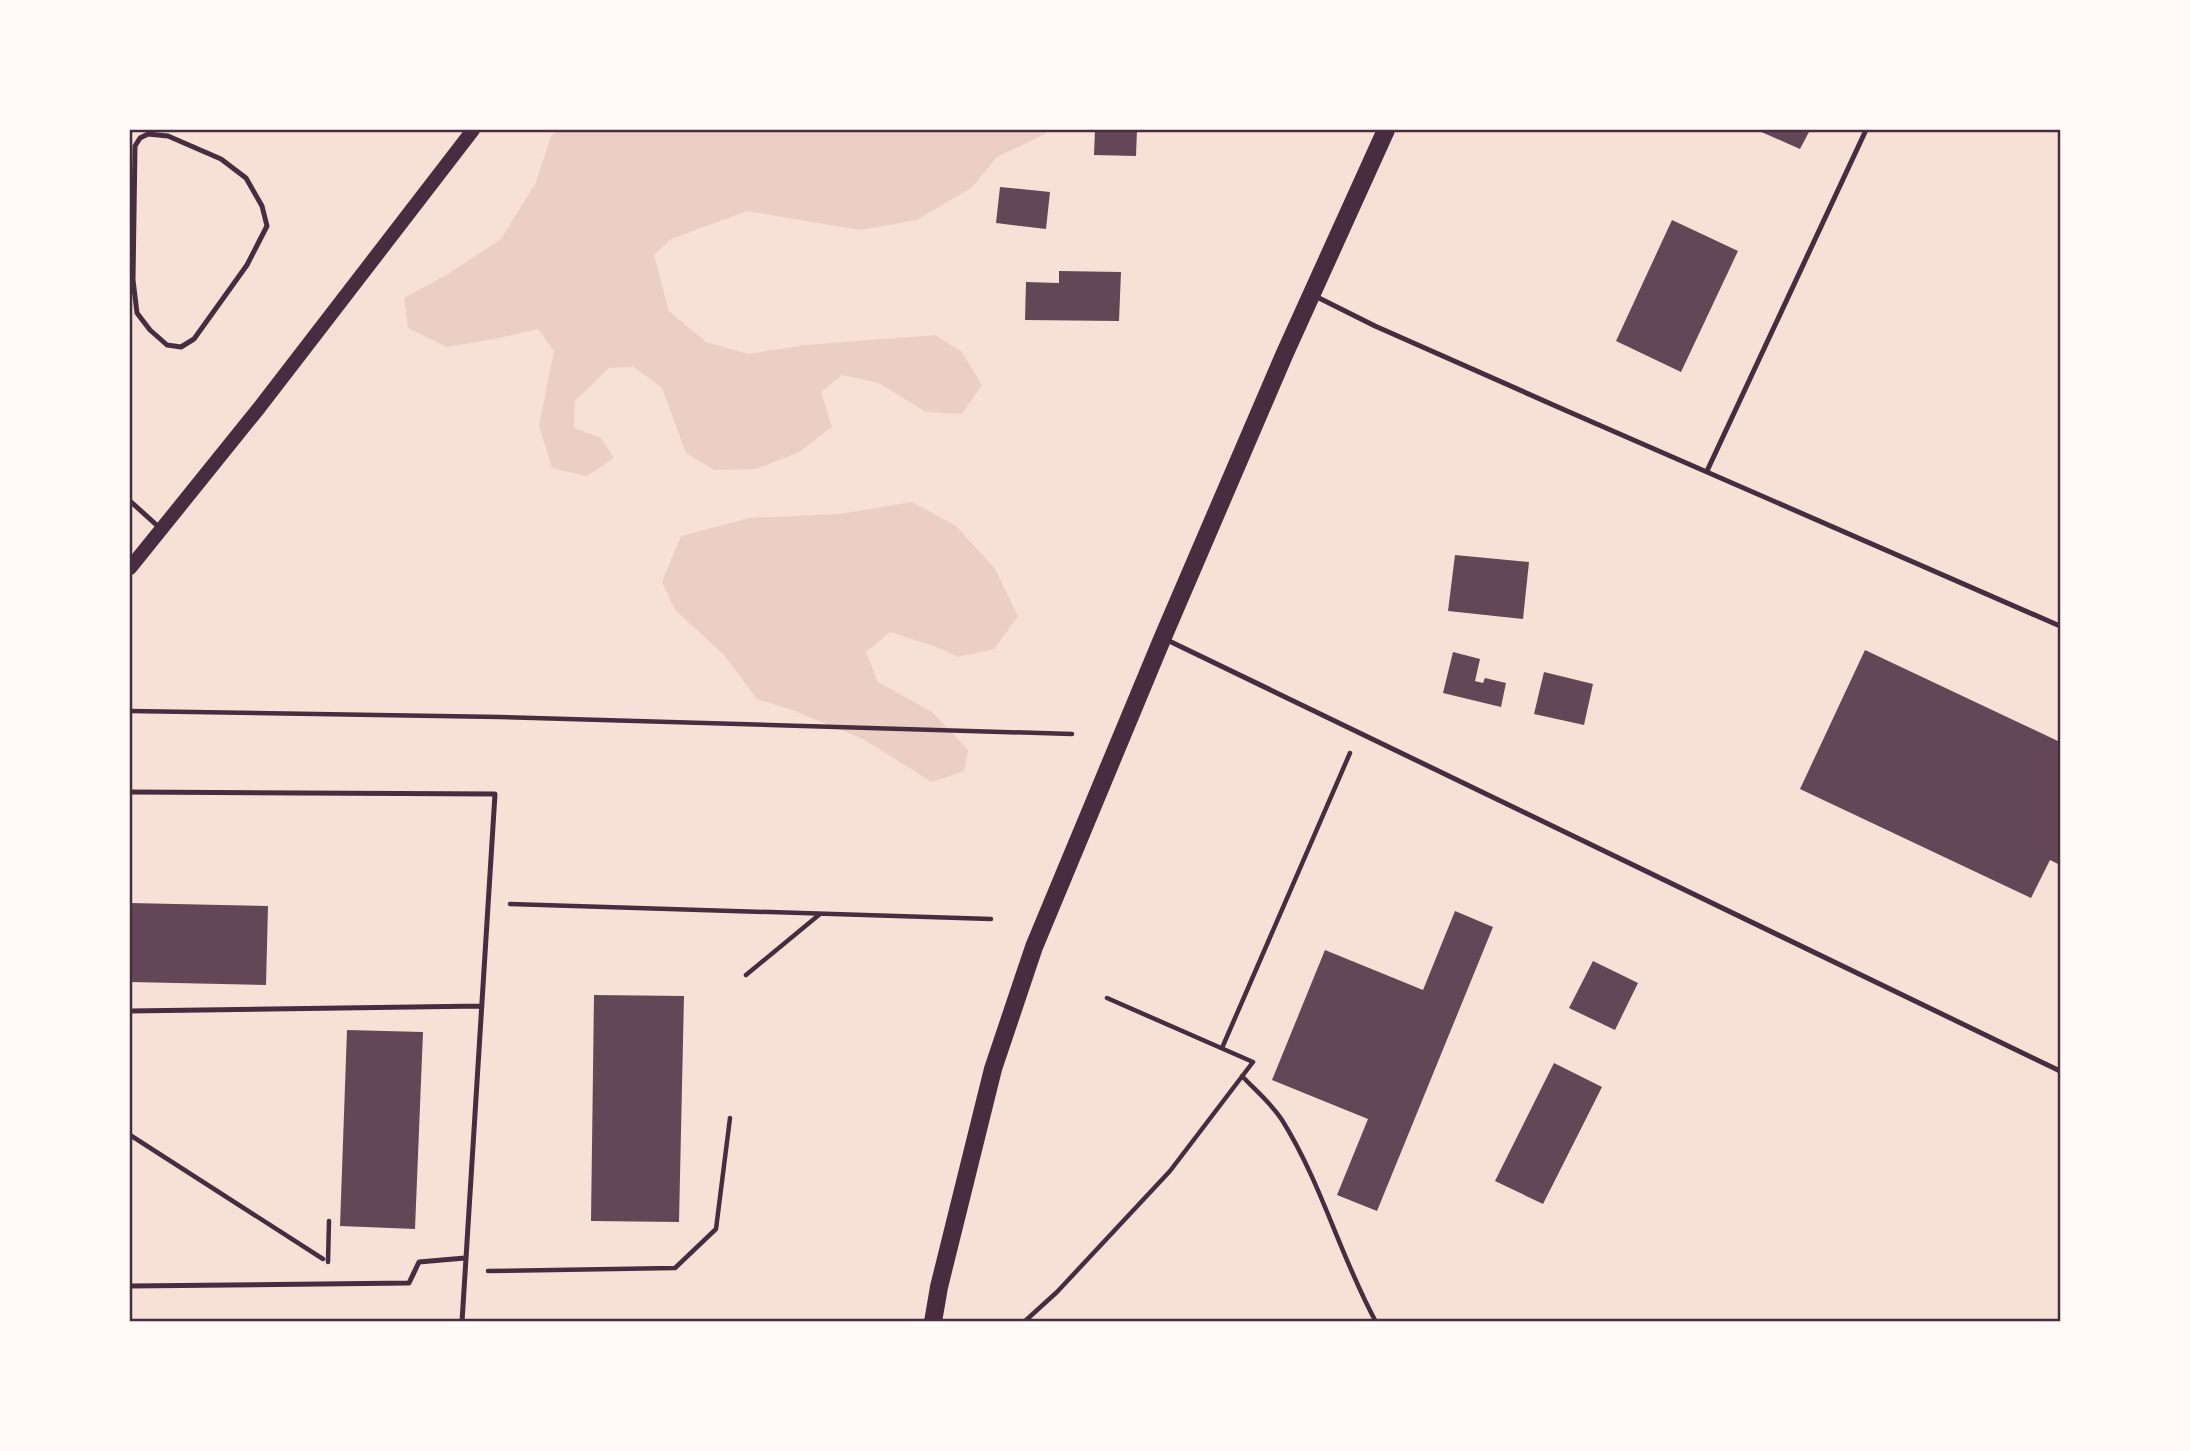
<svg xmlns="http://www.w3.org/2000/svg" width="2190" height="1451" font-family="Literata,serif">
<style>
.green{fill:#ebcfc5}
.building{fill:#644757}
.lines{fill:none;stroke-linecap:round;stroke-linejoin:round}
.path{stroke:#4a2c40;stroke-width:4.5}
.service{stroke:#4a2c40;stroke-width:5}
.secondary{stroke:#4a2c40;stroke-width:14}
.primary{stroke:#4a2c40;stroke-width:18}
.neatline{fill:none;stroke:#4a2c40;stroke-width:2.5}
</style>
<rect width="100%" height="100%" fill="#f7e1d7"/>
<path class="green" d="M 558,130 L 1048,130 L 1045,134 L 997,157 L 971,188 L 917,220 L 860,230 L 747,211 L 671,239 L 654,255 L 669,311 L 706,342 L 748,354 L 805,345 L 935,335 L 962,352 L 982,385 L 962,414 L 926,412 L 879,383 L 842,375 L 821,392 L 832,427 L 799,452 L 756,469 L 714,470 L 686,453 L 662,388 L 634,367 L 609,368 L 575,401 L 574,428 L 601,438 L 614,458 L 587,476 L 552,468 L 539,426 L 554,351 L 538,329 L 499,338 L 447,347 L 408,328 L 404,298 L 448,274 L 501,239 L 535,184 L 551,136 Z
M 912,502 L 956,526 L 995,569 L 1018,616 L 994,649 L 958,657 L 936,647 L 890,632 L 866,652 L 878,682 L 932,712 L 968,750 L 964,771 L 932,782 L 863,739 L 792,710 L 757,699 L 724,655 L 675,610 L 662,582 L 681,536 L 749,518 L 839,514 Z"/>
<path class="building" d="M 1095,130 L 1137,130 L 1136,156 L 1094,155 Z
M 1757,130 L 1810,130 L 1800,149 Z
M 1000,187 L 1050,192 L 1046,229 L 996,223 Z
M 1672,220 L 1738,251 L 1681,372 L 1616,341 Z
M 1059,271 L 1121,272 L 1119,321 L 1025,320 L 1026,282 L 1059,283 Z
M 1455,555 L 1529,562 L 1523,619 L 1448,611 Z
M 1865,650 L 2060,742 L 2060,865 L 2050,860 L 2031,898 L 1800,789 Z
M 1453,652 L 1480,659 L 1475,681 L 1483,683 L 1485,678 L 1506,683 L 1501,707 L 1443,693 Z
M 1544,672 L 1593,684 L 1584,725 L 1534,714 Z
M 130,903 L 268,906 L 266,985 L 130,982 Z
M 1455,911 L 1493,927 L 1377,1211 L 1337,1195 L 1368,1119 L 1272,1080 L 1325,950 L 1423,990 Z
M 1593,961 L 1638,983 L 1615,1030 L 1569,1008 Z
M 594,995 L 684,996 L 679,1222 L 591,1221 Z
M 347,1030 L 423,1032 L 415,1229 L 340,1226 Z
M 1554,1063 L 1602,1087 L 1543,1204 L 1495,1181 Z"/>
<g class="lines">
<path class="path" d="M 130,711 L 500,717 L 1072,734
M 510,904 L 991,919
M 746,975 L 820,914
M 1222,1048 L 1350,753
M 1242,1076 C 1255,1090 1272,1104 1282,1120 C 1322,1184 1340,1256 1376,1322
M 130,1135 L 323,1259
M 328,1262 L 329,1221
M 488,1271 L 675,1268 L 716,1229 L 730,1118
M 1024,1322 L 1057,1292 L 1170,1171 L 1253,1062 L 1107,998"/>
<path class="service" d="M 148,134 L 168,136 L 221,159 L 246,178 L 262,206 L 267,226 L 247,265 L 194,339 L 181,347 L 167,345 L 150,330 L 137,313 L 133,280 L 135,146 L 140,138 Z
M 1315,296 L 1375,326 L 1567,411 L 2060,626
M 1707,471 L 1866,130
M 130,501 L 161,529
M 1165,639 L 2060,1071
M 130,792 L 495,794 L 462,1322
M 130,1011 L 482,1006
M 130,1286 L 409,1283 L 419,1262 L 465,1258"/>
<path class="secondary" d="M 130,568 L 259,408 L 473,130"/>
<path class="primary" d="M 933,1322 L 939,1287 L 993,1069 L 1034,947 L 1163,637 L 1285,353 L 1386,130"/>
</g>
<rect width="2190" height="1451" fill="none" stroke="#fffaf5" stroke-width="262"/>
<rect x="131" y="131" width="1928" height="1189" class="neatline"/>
</svg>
